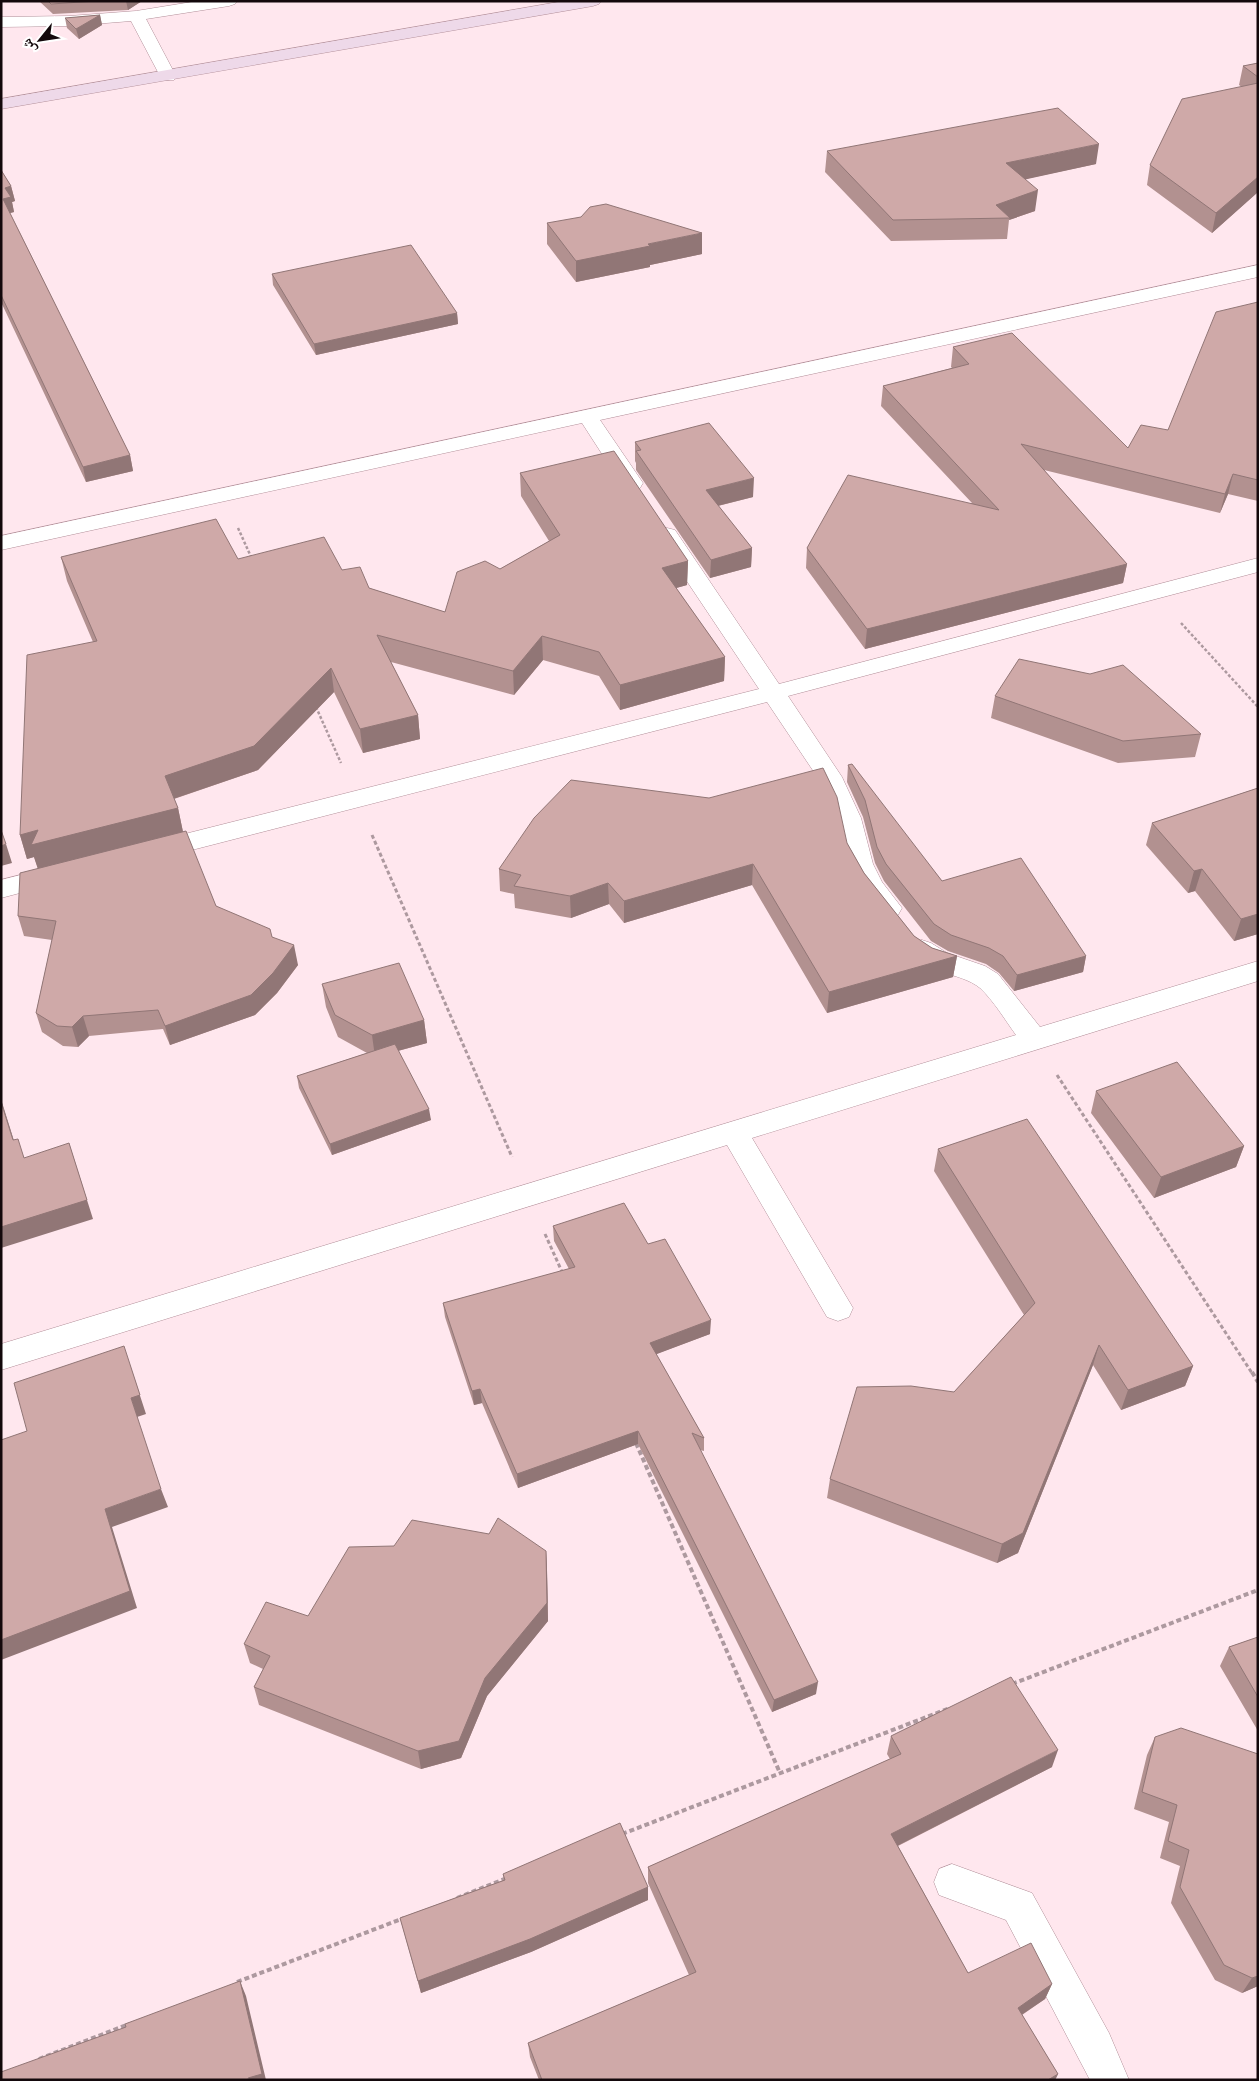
<svg xmlns="http://www.w3.org/2000/svg" width="1259" height="2081" font-family="'Noto Sans','Noto Naskh Arabic',sans-serif">
<style>
.lines{fill:none;stroke-linecap:round;stroke-linejoin:round}
.lane-casing{stroke:#b28f99;stroke-width:1}
.street-casing{stroke:#b28f99;stroke-width:1}
.secondary-casing{stroke:#b28f99;stroke-width:1}
.path-far2{stroke:#ad999f;stroke-width:2.5;stroke-dasharray:3 2;stroke-linecap:butt}
.path-far1{stroke:#ad999f;stroke-width:3;stroke-dasharray:4 2.5;stroke-linecap:butt}
.path{stroke:#ad999f;stroke-width:4;stroke-dasharray:5 3;stroke-linecap:butt}
.lane{fill:#fff;fill-rule:evenodd}
.street{fill:#fff;fill-rule:evenodd}
.secondary{fill:#eed9e9;fill-rule:evenodd}
.wall{fill:#b29190}
.shaded-wall{fill:#917676}
.building{fill:#cfa9a8;stroke:#917676}
</style>
<rect width="100%" height="100%" fill="#ffe7ee"/>
<g class="lines">
<defs>
<path id="lane" d="M 198,1 L 237,1 L 235,4 L 229,6 L 146,19 L 176,76 L 174,80 L 162,80 L 160,76 L 131,21 L 69,26 L 1,27 L 1,17 L 69,16 L 136,11 Z"/>
<path id="street" d="M 1258,265 L 1258,277 L 600,420 L 643,483 L 640,488 L 632,489 L 624,488 L 582,423 L 1,550 L 1,536 Z
M 667,528 L 675,530 L 779,684 L 1258,558 L 1258,572 L 788,696 L 842,777 L 861,818 L 873,864 L 882,882 L 902,908 L 898,915 L 889,917 L 880,915 L 863,893 L 847,864 L 837,818 L 818,778 L 767,702 L 153,860 L 144,857 L 140,851 L 144,845 L 153,842 L 759,689 L 656,535 L 659,530 Z
M 56,866 L 65,869 L 69,875 L 65,881 L 1,898 L 1,880 Z
M 922,940 L 931,943 L 947,953 L 985,966 L 998,974 L 1040,1027 L 1258,961 L 1258,981 L 752,1138 L 853,1308 L 849,1317 L 838,1321 L 827,1317 L 727,1145 L 1,1370 L 1,1344 L 1016,1035 C 1005,1020 994,1001 980,988 C 959,971 923,975 909,950 L 913,943 Z
M 952,1864 L 1032,1893 L 1109,2033 L 1129,2080 L 1090,2080 L 1006,1920 L 939,1895 L 934,1882 L 939,1869 Z"/>
<path id="secondary" d="M 564,1 L 601,1 L 599,4 L 593,6 L 1,109 L 1,99 Z"/>
</defs>
<use href="#lane" class="lane-casing"/>
<use href="#street" class="street-casing"/>
<use href="#secondary" class="secondary-casing"/>
<path class="path-far2" d="M 238,528 L 252,559
M 1181,623 L 1258,707
M 316,707 L 341,763"/>
<path class="path-far1" d="M 372,835 L 512,1157
M 1057,1075 L 1252,1373
M 545,1234 L 563,1274"/>
<path class="path" d="M 1252,1372 L 1258,1382
M 636,1443 L 780,1773
M 1012,1684 L 1258,1590
M 622,1834 L 950,1708
M 457,1898 L 507,1878
M 237,1982 L 404,1918
M 39,2059 L 129,2024"/>
<use href="#lane" class="lane"/>
<use href="#street" class="street"/>
<use href="#secondary" class="secondary"/>
</g>
<path class="wall" d="M 39,1 L 142,1 L 128,10 L 53,14 Z
M 100,15 L 102,25 L 79,39 L 67,28 L 65,18 Z
M 1258,63 L 1258,192 L 1212,233 L 1147,185 L 1150,165 L 1242,87 L 1239,85 L 1243,66 Z
M 827,151 L 1096,164 L 1025,179 L 1035,211 L 1009,220 L 1007,239 L 891,241 L 825,172 Z
M 1,170 L 11,186 L 15,201 L 12,202 L 14,212 L 10,213 L 130,455 L 133,471 L 86,482 L 1,302 Z
M 547,223 L 702,254 L 650,265 L 650,267 L 576,282 L 547,244 Z
M 272,274 L 457,313 L 458,324 L 316,355 L 273,285 Z
M 1258,302 L 1258,501 L 1228,494 L 1220,513 L 1044,470 L 1127,564 L 1123,583 L 865,649 L 806,568 L 807,548 L 972,503 L 881,406 L 883,386 L 952,368 L 951,367 L 953,347 L 1128,448 L 1168,430 Z
M 635,442 L 753,497 L 718,506 L 752,548 L 751,567 L 710,578 L 636,470 L 636,463 L 635,461 Z
M 520,473 L 688,561 L 687,585 L 676,588 L 725,657 L 724,681 L 620,710 L 599,676 L 543,660 L 514,695 L 391,662 L 418,715 L 420,739 L 363,753 L 334,692 L 258,770 L 174,799 L 178,808 L 183,832 L 216,906 L 272,937 L 298,965 L 277,993 L 255,1015 L 170,1045 L 163,1029 L 89,1036 L 78,1047 L 63,1046 L 42,1032 L 36,1013 L 52,940 L 24,936 L 18,916 L 38,869 L 34,857 L 27,859 L 20,835 L 93,642 L 67,581 L 61,557 L 238,559 L 342,570 L 369,588 L 445,612 L 500,569 L 549,541 L 521,496 Z
M 995,696 L 1201,734 L 1195,757 L 1118,763 L 991,718 Z
M 848,765 L 942,881 L 1086,956 L 1083,972 L 1014,991 L 999,973 L 986,964 L 948,951 L 931,941 L 884,881 L 875,863 L 863,817 L 847,782 Z
M 1258,788 L 1258,934 L 1234,941 L 1195,891 L 1188,893 L 1146,845 L 1152,823 Z
M 847,843 L 864,873 L 914,936 L 932,948 L 957,956 L 953,977 L 827,1013 L 752,885 L 624,923 L 609,904 L 571,918 L 515,908 L 514,894 L 500,891 L 499,869 Z
M 322,984 L 424,1020 L 427,1043 L 398,1051 L 431,1120 L 332,1155 L 299,1088 L 297,1076 L 367,1053 L 338,1037 L 326,1007 Z
M 1096,1091 L 1244,1146 L 1236,1167 L 1154,1198 L 1091,1113 Z
M 938,1149 L 1193,1366 L 1185,1386 L 1121,1410 L 1093,1365 L 1018,1553 L 997,1563 L 827,1498 L 830,1479 L 954,1392 L 1024,1315 L 934,1171 Z
M 553,1226 L 648,1244 L 710,1334 L 656,1354 L 704,1438 L 704,1451 L 700,1450 L 816,1694 L 772,1712 L 638,1444 L 518,1488 L 482,1403 L 474,1405 L 445,1317 L 443,1303 L 569,1269 L 554,1241 Z
M 546,1551 L 547,1570 L 548,1621 L 487,1696 L 461,1758 L 421,1769 L 259,1705 L 254,1687 L 263,1669 L 250,1663 L 244,1644 L 308,1616 Z
M 1258,1637 L 1258,1731 L 1220,1666 L 1229,1647 Z
M 891,1736 L 1052,1767 L 898,1846 L 968,1973 L 1052,1984 L 1045,1999 L 1022,2015 L 1058,2074 L 1055,2080 L 539,2080 L 530,2057 L 528,2043 L 689,1975 L 648,1883 L 648,1867 L 890,1759 L 887,1754 Z
M 1155,1737 L 1258,1754 L 1258,1986 L 1242,1993 L 1215,1980 L 1171,1903 L 1180,1866 L 1160,1858 L 1169,1822 L 1134,1809 L 1147,1755 Z
M 503,1874 L 648,1887 L 648,1900 L 531,1952 L 421,1993 L 400,1918 L 504,1880 Z"/>
<path class="shaded-wall" d="M 126,1 L 142,1 L 128,10 Z
M 100,15 L 102,25 L 79,39 L 76,29 Z
M 1099,144 L 1096,164 L 1004,184 L 1006,163 Z
M 1258,177 L 1258,192 L 1212,233 L 1216,213 Z
M 11,186 L 15,201 L 12,202 L 14,212 L 6,214 L 3,199 L 5,188 Z
M 1038,190 L 1035,211 L 1009,220 L 1010,218 L 996,205 Z
M 702,233 L 702,254 L 650,265 L 650,267 L 576,282 L 576,261 L 648,244 Z
M 457,313 L 458,324 L 316,355 L 314,344 Z
M 130,455 L 133,471 L 86,482 L 83,467 Z
M 1233,474 L 1228,494 L 1220,513 L 1225,494 Z
M 754,478 L 753,497 L 705,509 L 706,490 Z
M 752,548 L 751,567 L 710,578 L 711,560 Z
M 688,561 L 687,585 L 662,592 L 662,568 Z
M 1127,564 L 1123,583 L 865,649 L 867,629 Z
M 542,636 L 543,660 L 514,695 L 513,671 Z
M 725,657 L 724,681 L 620,710 L 620,685 Z
M 331,668 L 334,692 L 258,770 L 170,800 L 165,776 Z
M 418,715 L 420,739 L 363,753 L 360,729 Z
M 178,808 L 183,832 L 38,869 L 34,857 L 27,859 L 20,835 L 38,830 Z
M 6,844 L 12,863 L 1,866 L 1,846 Z
M 753,864 L 752,885 L 624,923 L 624,901 Z
M 1202,869 L 1195,891 L 1188,893 L 1194,871 Z
M 608,883 L 609,904 L 571,918 L 570,896 Z
M 1258,914 L 1258,934 L 1234,941 L 1241,919 Z
M 294,945 L 298,965 L 277,993 L 255,1015 L 170,1045 L 165,1026 Z
M 957,956 L 953,977 L 827,1013 L 829,992 Z
M 1086,956 L 1083,972 L 1014,991 L 1017,975 Z
M 83,1016 L 89,1036 L 78,1047 L 72,1027 Z
M 424,1020 L 427,1043 L 375,1057 L 372,1035 Z
M 1,1099 L 20,1160 L 13,1140 L 1,1102 Z
M 429,1109 L 431,1120 L 332,1155 L 330,1144 Z
M 69,1143 L 93,1219 L 1,1248 L 1,1227 Z
M 1244,1146 L 1236,1167 L 1154,1198 L 1161,1177 Z
M 711,1320 L 710,1334 L 649,1357 L 650,1343 Z
M 1099,1345 L 1093,1365 L 1018,1553 L 997,1563 L 1002,1544 Z
M 130,1365 L 146,1414 L 137,1417 L 131,1398 Z
M 1193,1366 L 1185,1386 L 1121,1410 L 1128,1390 Z
M 480,1389 L 482,1403 L 474,1405 L 472,1391 Z
M 638,1431 L 638,1444 L 518,1488 L 517,1474 Z
M 161,1489 L 168,1507 L 112,1527 L 137,1608 L 1,1660 L 1,1640 L 105,1509 Z
M 546,1551 L 547,1570 L 548,1621 L 487,1696 L 461,1758 L 421,1769 L 418,1751 L 485,1678 Z
M 818,1682 L 816,1694 L 772,1712 L 774,1700 Z
M 1058,1750 L 1052,1767 L 887,1851 L 891,1834 Z
M 648,1887 L 648,1900 L 531,1952 L 421,1993 L 418,1981 Z
M 1258,1976 L 1258,1986 L 1242,1993 L 1252,1978 Z
M 240,1981 L 246,1996 L 266,2080 L 249,2080 Z
M 1052,1984 L 1045,1999 L 1011,2022 L 1018,2008 Z
M 1058,2074 L 1055,2080 L 1048,2080 Z"/>
<path class="building" d="M 48,1 L 96,1 L 51,4 Z
M 100,15 L 76,29 L 65,18 Z
M 1258,63 L 1258,77 L 1243,66 Z
M 1258,83 L 1258,177 L 1216,213 L 1150,165 L 1182,99 Z
M 1058,108 L 1099,144 L 1006,163 L 1038,190 L 996,205 L 1010,218 L 893,220 L 827,151 Z
M 1,170 L 11,186 L 5,188 L 11,197 L 3,199 L 130,455 L 83,467 L 1,295 Z
M 606,204 L 702,233 L 648,244 L 650,246 L 576,261 L 547,223 L 581,217 L 590,207 Z
M 411,245 L 457,313 L 314,344 L 272,274 Z
M 1258,302 L 1258,480 L 1233,474 L 1225,494 L 1021,444 L 1127,564 L 867,629 L 807,548 L 848,475 L 999,510 L 883,386 L 969,364 L 953,347 L 1012,333 L 1128,448 L 1141,425 L 1168,430 L 1216,312 Z
M 709,423 L 754,478 L 706,490 L 752,548 L 711,560 L 636,451 L 641,450 L 635,442 Z
M 614,451 L 688,561 L 662,568 L 725,657 L 620,685 L 599,652 L 542,636 L 513,671 L 377,635 L 418,715 L 360,729 L 331,668 L 254,746 L 165,776 L 178,808 L 31,845 L 38,830 L 20,835 L 27,655 L 97,641 L 61,557 L 216,519 L 238,559 L 324,537 L 342,570 L 360,567 L 369,588 L 445,612 L 457,572 L 485,561 L 500,569 L 560,535 L 520,473 Z
M 1019,659 L 1090,674 L 1123,665 L 1201,734 L 1123,741 L 995,696 Z
M 852,764 L 942,881 L 1021,858 L 1086,956 L 1017,975 L 1003,956 L 989,948 L 951,935 L 934,924 L 886,864 L 877,847 L 865,800 L 848,765 Z
M 823,768 L 837,797 L 847,843 L 864,873 L 914,936 L 932,948 L 957,956 L 829,992 L 753,864 L 624,901 L 608,883 L 570,896 L 514,886 L 521,875 L 499,869 L 534,818 L 571,780 L 709,798 Z
M 1258,788 L 1258,914 L 1241,919 L 1202,869 L 1194,871 L 1152,823 Z
M 1,830 L 6,844 L 1,846 Z
M 186,831 L 216,906 L 270,929 L 272,937 L 294,945 L 273,973 L 251,995 L 165,1026 L 158,1010 L 83,1016 L 72,1027 L 57,1026 L 36,1013 L 56,921 L 18,916 L 20,873 Z
M 399,963 L 424,1020 L 372,1035 L 335,1015 L 322,984 Z
M 395,1044 L 429,1109 L 330,1144 L 297,1076 Z
M 1177,1062 L 1244,1146 L 1161,1177 L 1096,1091 Z
M 1,1102 L 13,1140 L 18,1139 L 24,1158 L 69,1143 L 87,1200 L 1,1227 Z
M 1027,1119 L 1193,1366 L 1128,1390 L 1099,1345 L 1023,1533 L 1002,1544 L 830,1479 L 857,1387 L 911,1386 L 954,1392 L 1035,1303 L 938,1149 Z
M 624,1203 L 648,1244 L 665,1239 L 711,1320 L 650,1343 L 704,1438 L 692,1433 L 818,1682 L 774,1700 L 638,1431 L 517,1474 L 480,1389 L 472,1391 L 443,1303 L 575,1267 L 553,1226 Z
M 124,1346 L 140,1395 L 131,1398 L 161,1489 L 105,1509 L 130,1591 L 1,1640 L 1,1440 L 27,1431 L 14,1383 Z
M 498,1518 L 546,1551 L 547,1603 L 485,1678 L 459,1741 L 418,1751 L 254,1687 L 270,1656 L 244,1644 L 266,1602 L 308,1616 L 349,1547 L 394,1546 L 412,1520 L 489,1534 Z
M 1258,1637 L 1258,1697 L 1229,1647 Z
M 1011,1677 L 1058,1750 L 891,1834 L 968,1973 L 1031,1943 L 1052,1984 L 1018,2008 L 1058,2074 L 1048,2080 L 542,2080 L 528,2043 L 696,1972 L 648,1867 L 901,1754 L 891,1736 Z
M 1181,1728 L 1258,1754 L 1258,1976 L 1252,1978 L 1224,1965 L 1180,1887 L 1189,1850 L 1168,1841 L 1177,1805 L 1142,1792 L 1155,1737 Z
M 620,1823 L 648,1887 L 530,1939 L 418,1981 L 400,1918 L 505,1880 L 503,1874 Z
M 240,1981 L 262,2074 L 248,2078 L 249,2080 L 1,2080 L 1,2072 L 126,2027 L 125,2024 Z"/>
<rect width="1259" height="2081" fill="none" stroke="#13080b" stroke-width="5"/>
<g transform="translate(40 40) rotate(240)" stroke="#ffffff" stroke-width="4" paint-order="stroke">
<path d="M0-4L9 19L0 12L-9 19Z" fill="#13080b"/>
<text y="-8" font-size="14" font-weight="bold" text-anchor="middle" fill="#13080b">ش</text>
</g>
</svg>
